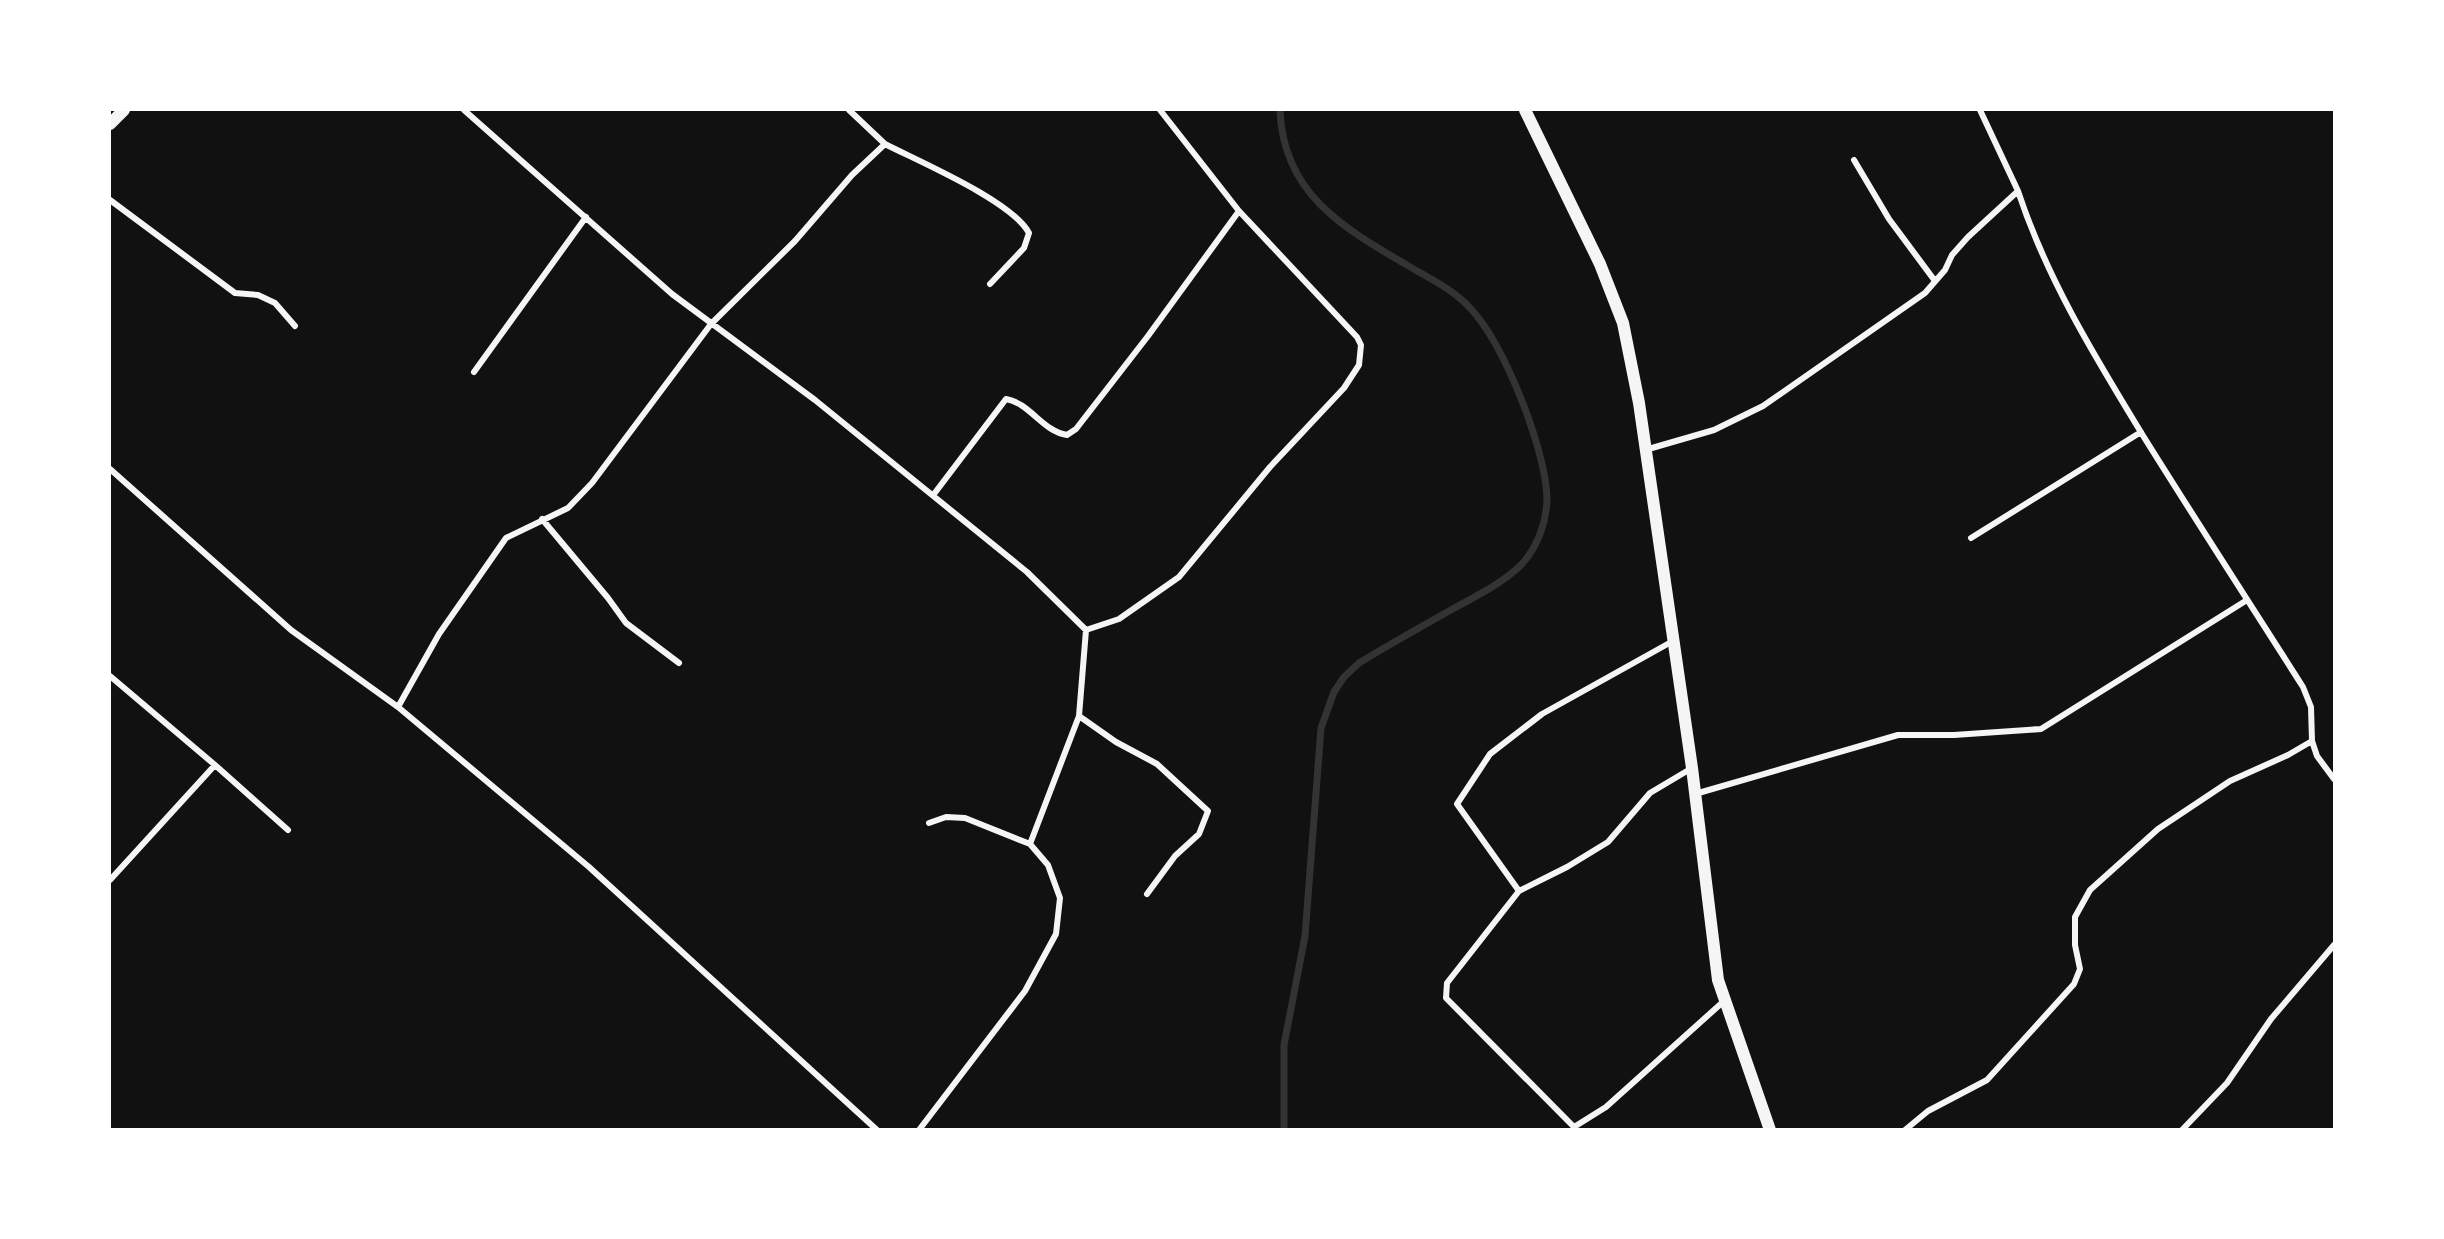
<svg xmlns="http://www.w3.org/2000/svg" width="2444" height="1239" font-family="Manrope,sans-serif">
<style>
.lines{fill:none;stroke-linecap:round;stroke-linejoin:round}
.stream{stroke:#333;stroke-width:7}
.minor{stroke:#f5f5f5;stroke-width:6}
.secondary{stroke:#f5f5f5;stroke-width:12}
</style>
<rect width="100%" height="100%" fill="#111"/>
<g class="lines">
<path class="stream" d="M 1280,110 C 1283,195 1345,229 1412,268 C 1433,280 1455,291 1471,309 C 1505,346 1545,448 1547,497 C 1547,521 1538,546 1522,564 C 1502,584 1474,597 1449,611 C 1419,628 1388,645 1359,663 L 1344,677 L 1334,692 L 1321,728 L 1305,936 L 1284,1045 L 1284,1130"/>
<path class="minor" d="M 464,110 L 672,294 L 815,400 L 1027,572 L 1086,630 L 1079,716 L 1030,844 L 1048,865 L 1060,898 L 1056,934 L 1025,991 L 919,1130
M 885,144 C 920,162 1012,201 1029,233 L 1024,248 L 990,284
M 1854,160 L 1889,219 L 1935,281
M 2018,191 C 2047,279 2094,355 2142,434 C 2195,519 2249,602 2303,687 L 2311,707 L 2312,741 L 2317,756 L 2334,779
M 110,200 L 235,293 L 258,295 L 275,303 L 295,326
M 474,372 L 586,217
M 1645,450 L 1714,430 L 1763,406 L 1925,293 L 1945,270 L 1952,255 L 1968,237 L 2018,191 L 1980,110
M 110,469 L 291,630 L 398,707 L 589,867 L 877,1130
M 934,494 L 1006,399 C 1030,403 1042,431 1067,435 L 1076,429 L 1148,336 L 1239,211
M 542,519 L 608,598 L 626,623 L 679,663
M 1971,538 L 2141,432
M 1086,630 L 1119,619 L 1179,577 L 1270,467 L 1344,388 L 1359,365 L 1361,345 L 1357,337 L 1239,211 L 1160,110
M 110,676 L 215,765 L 110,880
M 398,707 L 439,634 L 506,538 L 568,508 L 592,483 L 711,324 L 795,241 L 852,175 L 885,144 L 849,110
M 1079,716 L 1116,742 L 1157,764 L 1208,811 L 1199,834 L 1175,856 L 1147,894
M 215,765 L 288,830
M 1695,794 L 1898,735 L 1954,735 L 2041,729 L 2247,600
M 929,823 L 946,817 L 965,818 L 1030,844
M 1519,891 L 1457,804 L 1490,754 L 1542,714 L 1673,641
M 1574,1127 L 1446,998 L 1447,983 L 1519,891 L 1567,867 L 1608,842 L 1650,793 L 1692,768
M 1576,1129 L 1574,1127 L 1606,1107 L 1724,1001
M 1905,1130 L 1928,1111 L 1987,1080 L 2074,984 L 2080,969 L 2075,945 L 2075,917 L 2090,890 L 2158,829 L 2230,781 L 2288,755 L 2312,741
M 2182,1130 L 2227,1083 L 2271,1019 L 2334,945"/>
<path class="secondary" d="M 1525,110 L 1600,264 L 1623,323 L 1639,403 L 1692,768 L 1718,980 L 1770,1130
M 110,124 L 124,110"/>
</g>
<rect width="2444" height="1239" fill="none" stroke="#ffffff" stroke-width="222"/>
</svg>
